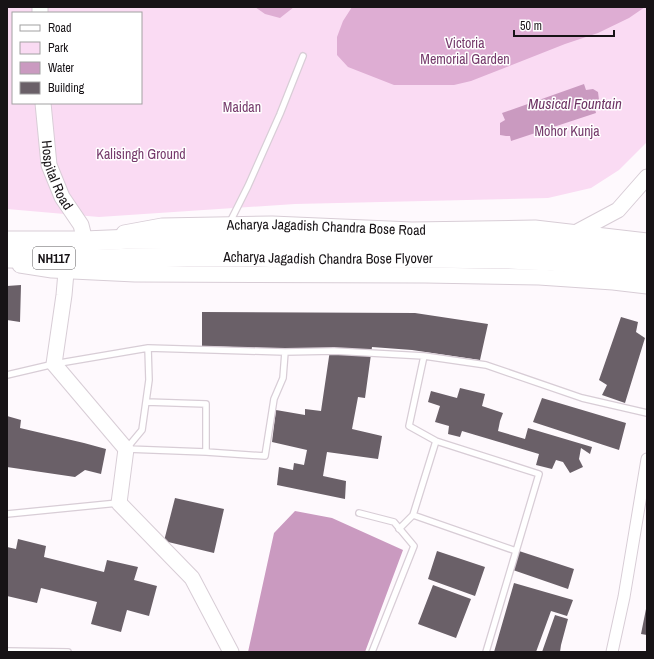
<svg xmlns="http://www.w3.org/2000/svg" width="654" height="659" font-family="'Archivo Narrow',sans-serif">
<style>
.green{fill:#fadbf3;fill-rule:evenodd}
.forest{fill:#deadd3}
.water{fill:#ca9ac0}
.building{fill:#6a6068}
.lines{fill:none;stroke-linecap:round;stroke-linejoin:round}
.lane-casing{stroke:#d8cdd6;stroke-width:8}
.street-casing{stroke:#d8cdd6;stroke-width:13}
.secondary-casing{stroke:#d8cdd6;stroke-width:17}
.highway-casing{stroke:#d8cdd6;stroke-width:21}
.lane{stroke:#fff;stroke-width:5.5}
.street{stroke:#fff;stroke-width:11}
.secondary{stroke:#fff;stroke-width:15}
.highway{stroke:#fff;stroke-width:19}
.labels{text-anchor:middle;stroke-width:3;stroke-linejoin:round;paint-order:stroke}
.shield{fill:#fff;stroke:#5d5a5c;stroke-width:1}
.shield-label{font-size:13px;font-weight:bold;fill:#171316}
.park-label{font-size:14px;fill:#763b6c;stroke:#fff}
.street-label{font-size:14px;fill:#171316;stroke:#fff}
.water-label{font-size:15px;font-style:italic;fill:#6e3464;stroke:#fff}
</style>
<rect width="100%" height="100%" fill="#fef9fd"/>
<path class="green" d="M 7,7 L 647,7 L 647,142 L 619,170 L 591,188 L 548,198 L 295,204 L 99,217 L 7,209 ZM 13,13 L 141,13 L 141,103 L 13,103 Z"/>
<path class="forest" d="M 255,7 L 294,7 L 280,18 L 265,14 Z
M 352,7 L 645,7 L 629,18 L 598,33 L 565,44 L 471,81 L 454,85 L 394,85 L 348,67 L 337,55 L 337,37 L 343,21 Z"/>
<path class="water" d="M 584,84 L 586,90 L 593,89 L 598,92 L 599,100 L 594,105 L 596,113 L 511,141 L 510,136 L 506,136 L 500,135 L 500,123 L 505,120 L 502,113 Z
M 295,511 L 332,518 L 403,550 L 365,652 L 248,652 L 274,533 Z"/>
<path class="building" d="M 21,285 L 20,322 L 7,320 L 7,286 Z
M 202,312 L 415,313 L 488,324 L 480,360 L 412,350 L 372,347 L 365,398 L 358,397 L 352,429 L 382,436 L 378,459 L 327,452 L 323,476 L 346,481 L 345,499 L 277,485 L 279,467 L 293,470 L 294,463 L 304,465 L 307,450 L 272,442 L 276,410 L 305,415 L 305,409 L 321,411 L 330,350 L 202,346 Z
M 621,317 L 638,322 L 636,332 L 645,338 L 625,403 L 602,395 L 607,385 L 599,380 Z
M 460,388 L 485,394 L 482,406 L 503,413 L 500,421 L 498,431 L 525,439 L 528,428 L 592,447 L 590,454 L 581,448 L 579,459 L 583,467 L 570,473 L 563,462 L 556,460 L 552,469 L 536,465 L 539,454 L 462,431 L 460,437 L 448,434 L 449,426 L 435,422 L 440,406 L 428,402 L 431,391 L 457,398 Z
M 542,398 L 626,423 L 619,450 L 533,422 Z
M 7,416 L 21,420 L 20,428 L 84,443 L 106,449 L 101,474 L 85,470 L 75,477 L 7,467 Z
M 175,498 L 224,509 L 214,553 L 164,541 Z
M 18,539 L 46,546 L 44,557 L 104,572 L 107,560 L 138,567 L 134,580 L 157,586 L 149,616 L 127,610 L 121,632 L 91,624 L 97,602 L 41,588 L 37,603 L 7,596 L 7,547 L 16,549 Z
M 437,551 L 485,567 L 475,596 L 428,579 Z
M 519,551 L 574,569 L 568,589 L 513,570 Z
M 514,583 L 573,600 L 567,616 L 551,611 L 536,652 L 494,652 Z
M 433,585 L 471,599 L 456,638 L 418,624 Z
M 646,609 L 647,610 L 647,635 L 641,634 Z
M 555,615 L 568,619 L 561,645 L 560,652 L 542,652 Z"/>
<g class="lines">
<defs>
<path id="lane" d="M 229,224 L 248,186 L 280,114 L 303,56
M 7,375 L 54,364 L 148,348 L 285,352 L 334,351 L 424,356
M 146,402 L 206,404 L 206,452
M 436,441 L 413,515 L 516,551
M 127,448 L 142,430 L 149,380 L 148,348
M 127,449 L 206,452 L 265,456 L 274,399 L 283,378 L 285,352
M 359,513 L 394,522 L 414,546 L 372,652
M 7,514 L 118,503
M 399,529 L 413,515
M 7,651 L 68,652
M 486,652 L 539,474 L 436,441 L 409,426 L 424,356 L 486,365 L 582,398 L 647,413"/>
<path id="street" d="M 612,652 L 624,597 L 647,459"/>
<g id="secondary">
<path d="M 40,13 L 40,7"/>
<path id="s1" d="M 43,103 L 49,165 L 62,197 L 81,225 L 85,241 L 96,239"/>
<path id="s2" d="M 124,233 L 162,226 L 272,224 L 412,230 L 535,228 L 647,241"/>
<path d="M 575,233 L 618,210 L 647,177"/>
<path d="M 67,261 L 64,295 L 54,364 L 126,449 L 119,503 L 192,578 L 231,652"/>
<path d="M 20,265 L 52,270 L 135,274 L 425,275 L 539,277 L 613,282 L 647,286"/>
</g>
<g id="highway">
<path d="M 7,241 L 85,241 L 132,239 L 336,241 L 401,240 L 563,244 L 647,256"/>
<path id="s3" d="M 7,258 L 100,259 L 187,257 L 258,257 L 311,259 L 423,258 L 508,259 L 550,261 L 583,264 L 614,268 L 647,274"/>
</g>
</defs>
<use href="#lane" class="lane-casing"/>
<use href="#street" class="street-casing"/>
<use href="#secondary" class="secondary-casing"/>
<use href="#highway" class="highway-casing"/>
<use href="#lane" class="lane"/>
<use href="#street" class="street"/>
<use href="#secondary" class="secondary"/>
<use href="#highway" class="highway"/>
</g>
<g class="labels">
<rect class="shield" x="33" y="247" width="42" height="22" rx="3"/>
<g class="shield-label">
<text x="54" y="263">NH117</text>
</g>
<g class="park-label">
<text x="465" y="48">Victoria<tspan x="465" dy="16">Memorial Garden</tspan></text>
<text x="242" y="112">Maidan</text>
<text x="567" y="136">Mohor Kunja</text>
<text x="141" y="159">Kalisingh Ground</text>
</g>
<g class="street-label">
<text dy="5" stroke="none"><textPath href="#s1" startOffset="74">Hospital Road</textPath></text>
<text dy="5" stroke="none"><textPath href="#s2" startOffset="203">Acharya Jagadish Chandra Bose Road</textPath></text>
<text dy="5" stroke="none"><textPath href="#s3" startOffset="321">Acharya Jagadish Chandra Bose Flyover</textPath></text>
</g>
<g class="water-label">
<text x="575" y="109">Musical Fountain</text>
</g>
</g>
<rect width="654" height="659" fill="none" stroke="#171316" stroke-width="16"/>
<rect x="12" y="12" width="130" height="92" fill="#ffffff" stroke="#a2a1a2"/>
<rect x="20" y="25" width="20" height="6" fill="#ffffff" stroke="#a2a1a2"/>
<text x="48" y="32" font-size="12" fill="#171316">Road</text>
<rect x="20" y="42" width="20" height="12" fill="#fadbf3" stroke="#a2a1a2"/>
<text x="48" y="52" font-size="12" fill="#171316">Park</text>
<rect x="20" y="62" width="20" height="12" fill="#ca9ac0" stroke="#a2a1a2"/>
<text x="48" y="72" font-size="12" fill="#171316">Water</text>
<rect x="20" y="82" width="20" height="12" fill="#6a6068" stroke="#a2a1a2"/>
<text x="48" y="92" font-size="12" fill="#171316">Building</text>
<path d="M514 30v6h100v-6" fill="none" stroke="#171316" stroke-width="2"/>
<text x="520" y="30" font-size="12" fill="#171316" stroke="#ffffff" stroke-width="3" paint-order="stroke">50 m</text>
</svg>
